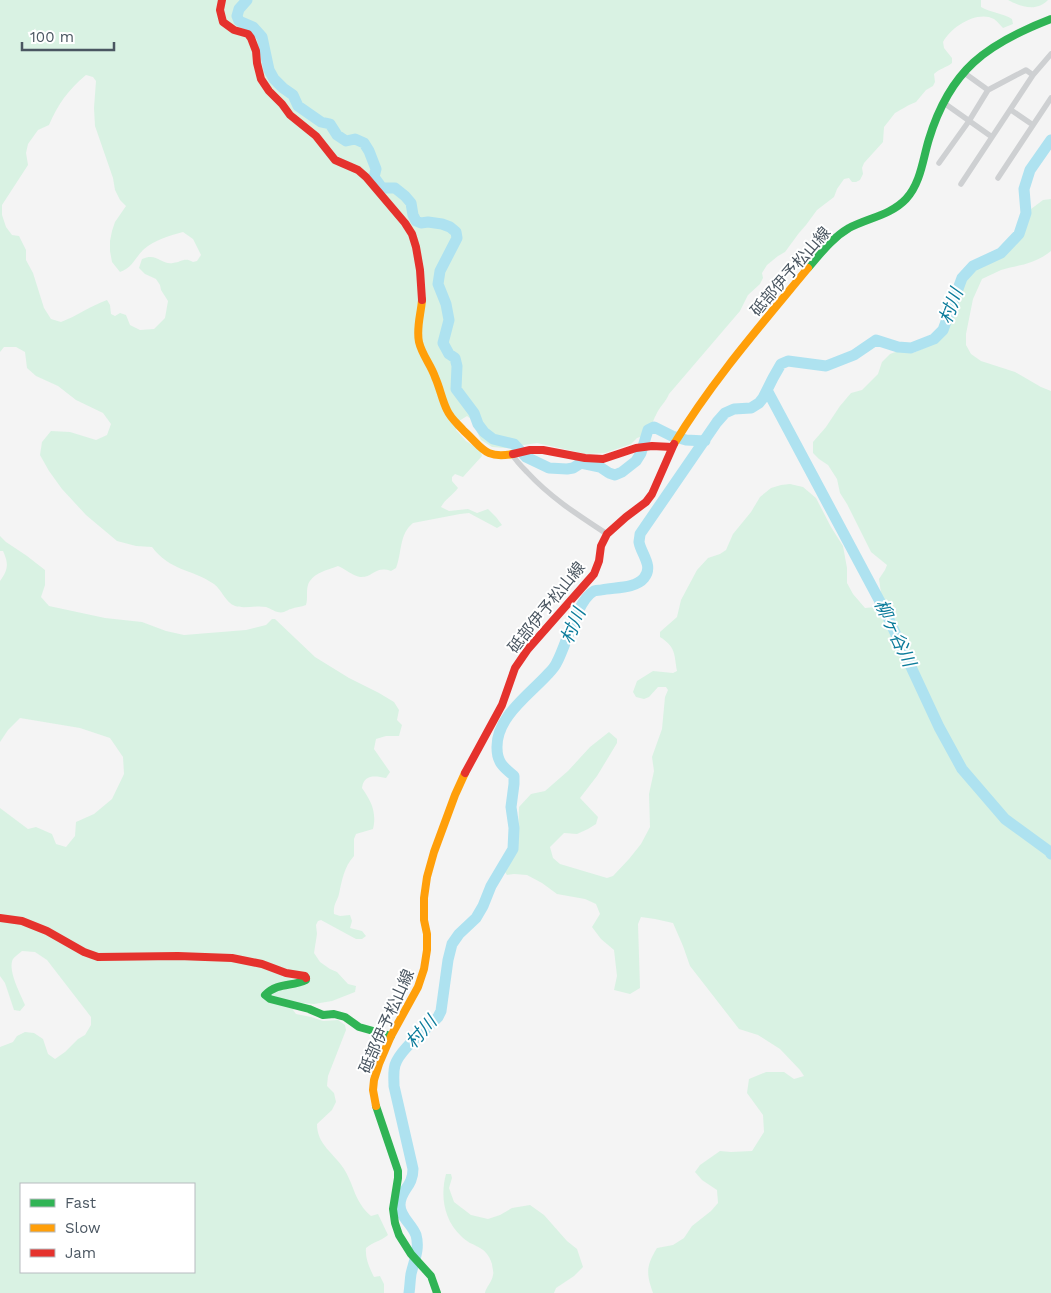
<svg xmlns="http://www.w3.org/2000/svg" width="1051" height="1293" font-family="'Work Sans','Noto Sans JP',sans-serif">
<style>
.green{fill:#d9f2e3;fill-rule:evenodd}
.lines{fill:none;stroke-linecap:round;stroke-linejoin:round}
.river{stroke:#aee2f0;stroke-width:11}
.street{stroke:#ced0d2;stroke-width:5.5}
.fast{stroke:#30b455;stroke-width:8}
.slow{stroke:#ff9f0a;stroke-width:8}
.jam{stroke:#e5322d;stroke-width:8}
.labels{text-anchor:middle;stroke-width:4;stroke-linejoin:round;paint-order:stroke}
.street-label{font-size:16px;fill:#4a5661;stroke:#fff}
.water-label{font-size:18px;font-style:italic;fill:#0c7c9b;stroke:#fff}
</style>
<rect width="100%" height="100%" fill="#f4f4f4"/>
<path class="green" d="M 0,0 L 981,0 L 981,7 C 991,13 1003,13 1012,19 L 1013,24 L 1003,28 C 1001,26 997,21 994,19 C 977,10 951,27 943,42 L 944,48 L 952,58 L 952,63 C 946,68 940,68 934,74 L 935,82 L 933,86 L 926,90 L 916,102 L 909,105 L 895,113 L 888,122 L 884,127 L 883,142 L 864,163 L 862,168 L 863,174 L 860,180 L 856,182 L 852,182 L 849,178 L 844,179 L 837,189 L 834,197 L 817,210 L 806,225 L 799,233 L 785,252 L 778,256 L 767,265 L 762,273 L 763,278 L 760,284 L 748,295 L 740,311 L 669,394 C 666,402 659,407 656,415 C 653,420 651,428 649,434 L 637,438 L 631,444 L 605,453 L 586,454 L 537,443 L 505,448 L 492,447 L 481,440 L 471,419 L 467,416 L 459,421 L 456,430 L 466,441 L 480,450 L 482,456 L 463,477 L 455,474 L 452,477 L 452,481 L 458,488 C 452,496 446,498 441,507 L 449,511 L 468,509 L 477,513 L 488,509 L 496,517 L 502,525 L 497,528 L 469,513 L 460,514 L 413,523 C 399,534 402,553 396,568 L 391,571 C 375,565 373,578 360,577 C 353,576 345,569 338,566 C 328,570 312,573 308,585 C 306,591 308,598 306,605 C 301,607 296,607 291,609 C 289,609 287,611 284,612 C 277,614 272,609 266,607 C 257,605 244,609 235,606 C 225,602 222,590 214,584 C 192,569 170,571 152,547 L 136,546 L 117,541 L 86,515 L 62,489 L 49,471 L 40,455 L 42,442 L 51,431 L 70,432 L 96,440 L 107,435 L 111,424 L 103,413 L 76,400 L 58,386 L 36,376 L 27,368 L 25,352 L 16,347 L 4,347 L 0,352 ZM 86,75 L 93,77 L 96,81 L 94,108 L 95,126 L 113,178 L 115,190 L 120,200 L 126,206 L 115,222 L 112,231 L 110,241 L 110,251 L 112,262 L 120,272 C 132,268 135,258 143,250 C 154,240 169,236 183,232 L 193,239 L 201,255 L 197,261 L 193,262 C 184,257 182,262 173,263 C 161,265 157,252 142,259 L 139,268 L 145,274 L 156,279 L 160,285 L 161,290 L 168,301 L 165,318 L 154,329 L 140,330 L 130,325 L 126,315 L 120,313 L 115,316 L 111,314 L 110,305 L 107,300 C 90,306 77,316 61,322 L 51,319 L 44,308 L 33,273 L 26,260 L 26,250 L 19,236 L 12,235 L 6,227 L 2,215 L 2,205 L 28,165 L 26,153 L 28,144 L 38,130 L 49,125 C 58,104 68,90 86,75 Z
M 1008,0 L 1048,0 C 1037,12 1021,7 1008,0 Z
M 1051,199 L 1051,251 C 1033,265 1022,264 1001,270 C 995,273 988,276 982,279 L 973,299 L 966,334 L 966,345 L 971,354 L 981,361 L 1015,372 L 1041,387 L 1051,391 L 1051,1293 L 653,1293 C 646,1273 646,1266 657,1248 L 673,1245 L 684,1238 L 692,1226 L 711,1211 L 718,1203 L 717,1190 L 702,1180 L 695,1172 L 700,1165 L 720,1151 L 731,1152 L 752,1151 L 764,1132 L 763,1115 L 747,1093 L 749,1079 L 766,1072 L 784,1072 L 794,1079 L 804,1076 L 800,1070 L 780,1049 L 758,1035 L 739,1029 L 690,966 L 683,946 L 673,923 L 655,919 L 641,917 L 638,924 L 640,988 L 630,994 L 614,990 L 617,976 L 614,950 L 601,939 L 592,927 L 600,914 L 596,904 L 585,899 L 557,894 L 542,883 L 527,875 L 514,874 L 507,875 L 499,863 L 518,840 L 519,807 L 531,794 L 545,791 L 568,771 L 590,747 L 609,732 L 617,739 L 617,743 L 597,776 L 580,798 L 598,817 L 596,824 L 588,829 L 577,834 L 564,833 L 550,847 L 553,858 L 560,864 L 607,878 L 613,876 L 629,859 L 641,844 L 650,827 L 649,794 L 654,771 L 652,757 L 662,729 L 665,697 L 668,690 L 666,687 L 658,687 L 649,697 L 644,699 L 636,697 L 633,692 L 637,681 L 653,671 L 673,673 L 677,671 C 674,654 676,647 660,637 L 660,632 L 677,617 L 681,600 L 697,570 L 708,558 L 720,554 L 726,550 L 733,534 L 751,512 L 760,497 L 771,488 L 781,485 L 790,484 L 803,487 L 816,498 L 831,527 L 843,546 L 847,568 L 847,583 L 853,594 L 865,608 L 876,607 L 881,593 L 879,579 L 885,570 L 887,565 L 871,552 L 847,504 L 840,493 L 837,479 L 828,465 L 819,459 L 813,453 L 813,442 L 826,427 L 840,406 L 851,393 L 862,390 L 878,374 L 882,362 L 890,354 L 898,351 L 913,353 L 936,343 L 947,333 L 959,301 L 966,278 L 977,267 L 1001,256 L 1025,230 L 1026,221 L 1031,209 L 1043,200 Z
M 0,536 L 6,542 L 27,556 L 45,570 L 45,585 L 41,597 L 49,606 L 105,618 L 142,622 L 166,631 L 184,635 L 246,630 L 266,625 L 272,619 L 275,619 L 315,657 L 349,678 L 379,693 L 394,702 L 399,710 L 397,720 L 402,725 L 399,736 L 386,736 L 376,739 L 374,749 L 390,772 L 386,778 C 375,776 364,774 362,788 C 371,801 377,812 373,829 L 356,834 L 354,839 L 354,856 C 344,867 342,880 339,894 C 337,902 333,904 334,914 L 340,916 L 350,915 L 352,921 L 350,928 L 362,931 L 366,936 L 362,939 L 356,939 L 321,920 L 318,921 L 316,925 L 317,934 L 314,953 L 320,962 L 330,969 L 337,972 L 348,984 L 356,986 L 355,992 L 332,1001 L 314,1004 L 303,1003 L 293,1010 L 296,1014 L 311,1017 L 323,1021 L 338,1020 L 345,1025 L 346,1030 L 328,1076 L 327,1086 L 334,1093 L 336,1102 L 332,1110 L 317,1124 C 317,1145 334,1153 344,1169 C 355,1187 354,1201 371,1216 L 378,1214 L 388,1235 C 381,1241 373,1242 366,1248 C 365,1258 369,1267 374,1277 L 380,1276 L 384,1284 L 384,1293 L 0,1293 L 0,1047 L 13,1042 L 17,1036 L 25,1032 L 34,1033 L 43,1039 L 48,1054 L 55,1059 L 65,1052 L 78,1039 L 85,1035 L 91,1025 L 91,1017 L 47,960 L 35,952 L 22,951 C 19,954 15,956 13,959 C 7,970 21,995 25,1005 L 20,1011 L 14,1010 L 5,983 L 0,976 L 0,808 L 28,829 L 36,827 L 52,834 L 56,844 L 66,847 L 75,836 L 76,822 L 94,814 L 112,799 L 124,774 L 123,757 L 110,738 L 80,728 L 20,718 L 8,730 L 0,742 L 0,581 C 8,570 9,564 3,551 L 0,551 ZM 21,1184 L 194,1184 L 194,1272 L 21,1272 Z
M 446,1174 L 451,1174 L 452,1178 L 449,1188 L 454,1202 L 471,1215 L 488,1219 L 500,1215 L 512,1208 L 530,1205 L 544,1215 L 567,1241 L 577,1249 L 583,1267 L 574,1276 L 556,1288 L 554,1293 L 485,1293 C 486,1287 492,1282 493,1275 C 494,1272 492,1267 492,1264 C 486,1244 472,1248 461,1236 C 444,1220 440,1196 446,1174 Z"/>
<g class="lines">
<path class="river" d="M 247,0 L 239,9 L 237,16 L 239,21 L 253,27 L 262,37 L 269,70 L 274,79 L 283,88 L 293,95 L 298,106 L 321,122 L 330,124 L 337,135 L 346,141 L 355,139 L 364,143 L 369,151 L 376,169 L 374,177 L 382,188 L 395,188 L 405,196 L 411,203 L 413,215 L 416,221 L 421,223 L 428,222 L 442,224 L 450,227 L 456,232 L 457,238 L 440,271 L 438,284 L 446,304 L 449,320 L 443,343 L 449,354 L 455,358 L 457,366 L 456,389 L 474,413 L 478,424 L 484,432 L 493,439 L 514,444 L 526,457 L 549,468 L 567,469 L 573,468 L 581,463 L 600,467 L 609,473 L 615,475 L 622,472 L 636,461 L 641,453 L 648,430 L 654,427 L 672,436 L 686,440 L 705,441
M 767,390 L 885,611 L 939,727 L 962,769 L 1005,819 L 1049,851 L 1051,854
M 409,1293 C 410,1287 410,1280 411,1274 C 414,1261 420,1249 416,1235 C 412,1224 400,1217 400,1205 C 400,1190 413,1187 413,1169 L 394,1086 C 394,1079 393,1072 395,1065 C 400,1049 426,1030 438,1017 L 441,1011 L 448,960 L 452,944 L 459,934 L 476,918 L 483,906 L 491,886 L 513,849 L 514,828 L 511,807 L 514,784 L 514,776 C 503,767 497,762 497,748 C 496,717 529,695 548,674 C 551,671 555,667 557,662 C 566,646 577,600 594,591 C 596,590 599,590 601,590 C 614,587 635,589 644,578 C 654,566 641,554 639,542 C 639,541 640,536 640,534 L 717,422 L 725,413 L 734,409 L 751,408 L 759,403 L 763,398 L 773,378 L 781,364 L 788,361 L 826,366 L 854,355 L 876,340 L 898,347 L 911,348 L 934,339 L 943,330 L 962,278 L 973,266 L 1001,253 L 1019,234 L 1026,213 L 1024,189 L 1030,170 L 1051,140"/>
<path class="street" d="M 963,72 L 988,90
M 944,103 L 992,137
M 1011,110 L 1033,125
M 939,163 L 969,121 L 988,90 L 1026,70 L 1033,75
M 998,178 L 1051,98
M 961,184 L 1033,75 L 1051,54
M 512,454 C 516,461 521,466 527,472 C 551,498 578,515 607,534"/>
<path class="fast" d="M 808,268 C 821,253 832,238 849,228 C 868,218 891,215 906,199 C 921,183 923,158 929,139 C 950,70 986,44 1051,19
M 306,978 L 306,980 C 292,987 278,982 265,995 L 270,999 L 309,1009 L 323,1015 L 334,1014 L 345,1017 L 359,1027 L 391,1036
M 376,1106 L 398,1171 L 398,1178 L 393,1209 L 395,1223 L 399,1235 L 411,1254 L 431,1276 L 437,1293"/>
<path class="slow" d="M 422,300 C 421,314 416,328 419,342 C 422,355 431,365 435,377 C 440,388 442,400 447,410 C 451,419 458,424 464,431 C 483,448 484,459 513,454
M 674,444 C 712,381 761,325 808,268
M 376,1106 L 373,1090 L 374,1080 L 379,1064 L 391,1036 L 418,987 L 424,969 L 427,950 L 427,934 L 424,920 L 424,898 L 427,877 L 434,852 L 455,795 L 465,773"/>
<path class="jam" d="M 222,0 L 220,10 L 223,22 L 234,30 L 248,34 L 251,38 L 256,51 L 257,63 L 261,79 L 269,91 L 282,104 L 290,115 L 316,136 L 335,160 L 358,170 L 366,177 L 405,223 L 412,234 L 416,247 L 420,270 L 422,300
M 513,454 L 530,450 L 543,450 L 585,458 L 603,459 L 636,448 L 652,446 L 672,447
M 465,773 L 502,705 L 515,668 L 528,649 L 594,574 L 599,561 L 601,546 L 607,534 L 626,517 L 646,502 L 652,494 L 674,444
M 0,918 L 22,921 L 47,931 L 84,952 L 98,957 L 178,956 L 232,958 L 262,964 L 286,973 L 305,976 L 306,978"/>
</g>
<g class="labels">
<g class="street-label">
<text transform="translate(790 271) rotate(-49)" y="6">砥部伊予松山線</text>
<text transform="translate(546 607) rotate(-51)" y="6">砥部伊予松山線</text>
<text transform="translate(386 1021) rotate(-66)" y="6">砥部伊予松山線</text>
</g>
<g class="water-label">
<text transform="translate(951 306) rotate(-69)" y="6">村川</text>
<text transform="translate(573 626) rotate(-67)" y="6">村川</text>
<text transform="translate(895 633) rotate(65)" y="6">柳ヶ谷川</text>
<text transform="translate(421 1032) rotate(-48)" y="6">村川</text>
</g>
</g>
<rect x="20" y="1183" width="175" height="90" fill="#ffffff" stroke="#b7bbc0"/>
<rect x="30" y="1199" width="25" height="8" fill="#30b455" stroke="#b7bbc0"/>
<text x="65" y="1208" font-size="15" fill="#4a5661">Fast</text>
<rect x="30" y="1224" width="25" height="8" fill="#ff9f0a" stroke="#b7bbc0"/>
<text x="65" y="1233" font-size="15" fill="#4a5661">Slow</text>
<rect x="30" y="1249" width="25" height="8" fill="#e5322d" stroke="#b7bbc0"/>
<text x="65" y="1258" font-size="15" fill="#4a5661">Jam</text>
<path d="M22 42v8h92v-8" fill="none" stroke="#4a5661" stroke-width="2.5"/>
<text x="30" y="42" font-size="15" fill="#4a5661" stroke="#ffffff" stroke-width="4" paint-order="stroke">100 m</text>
</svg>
